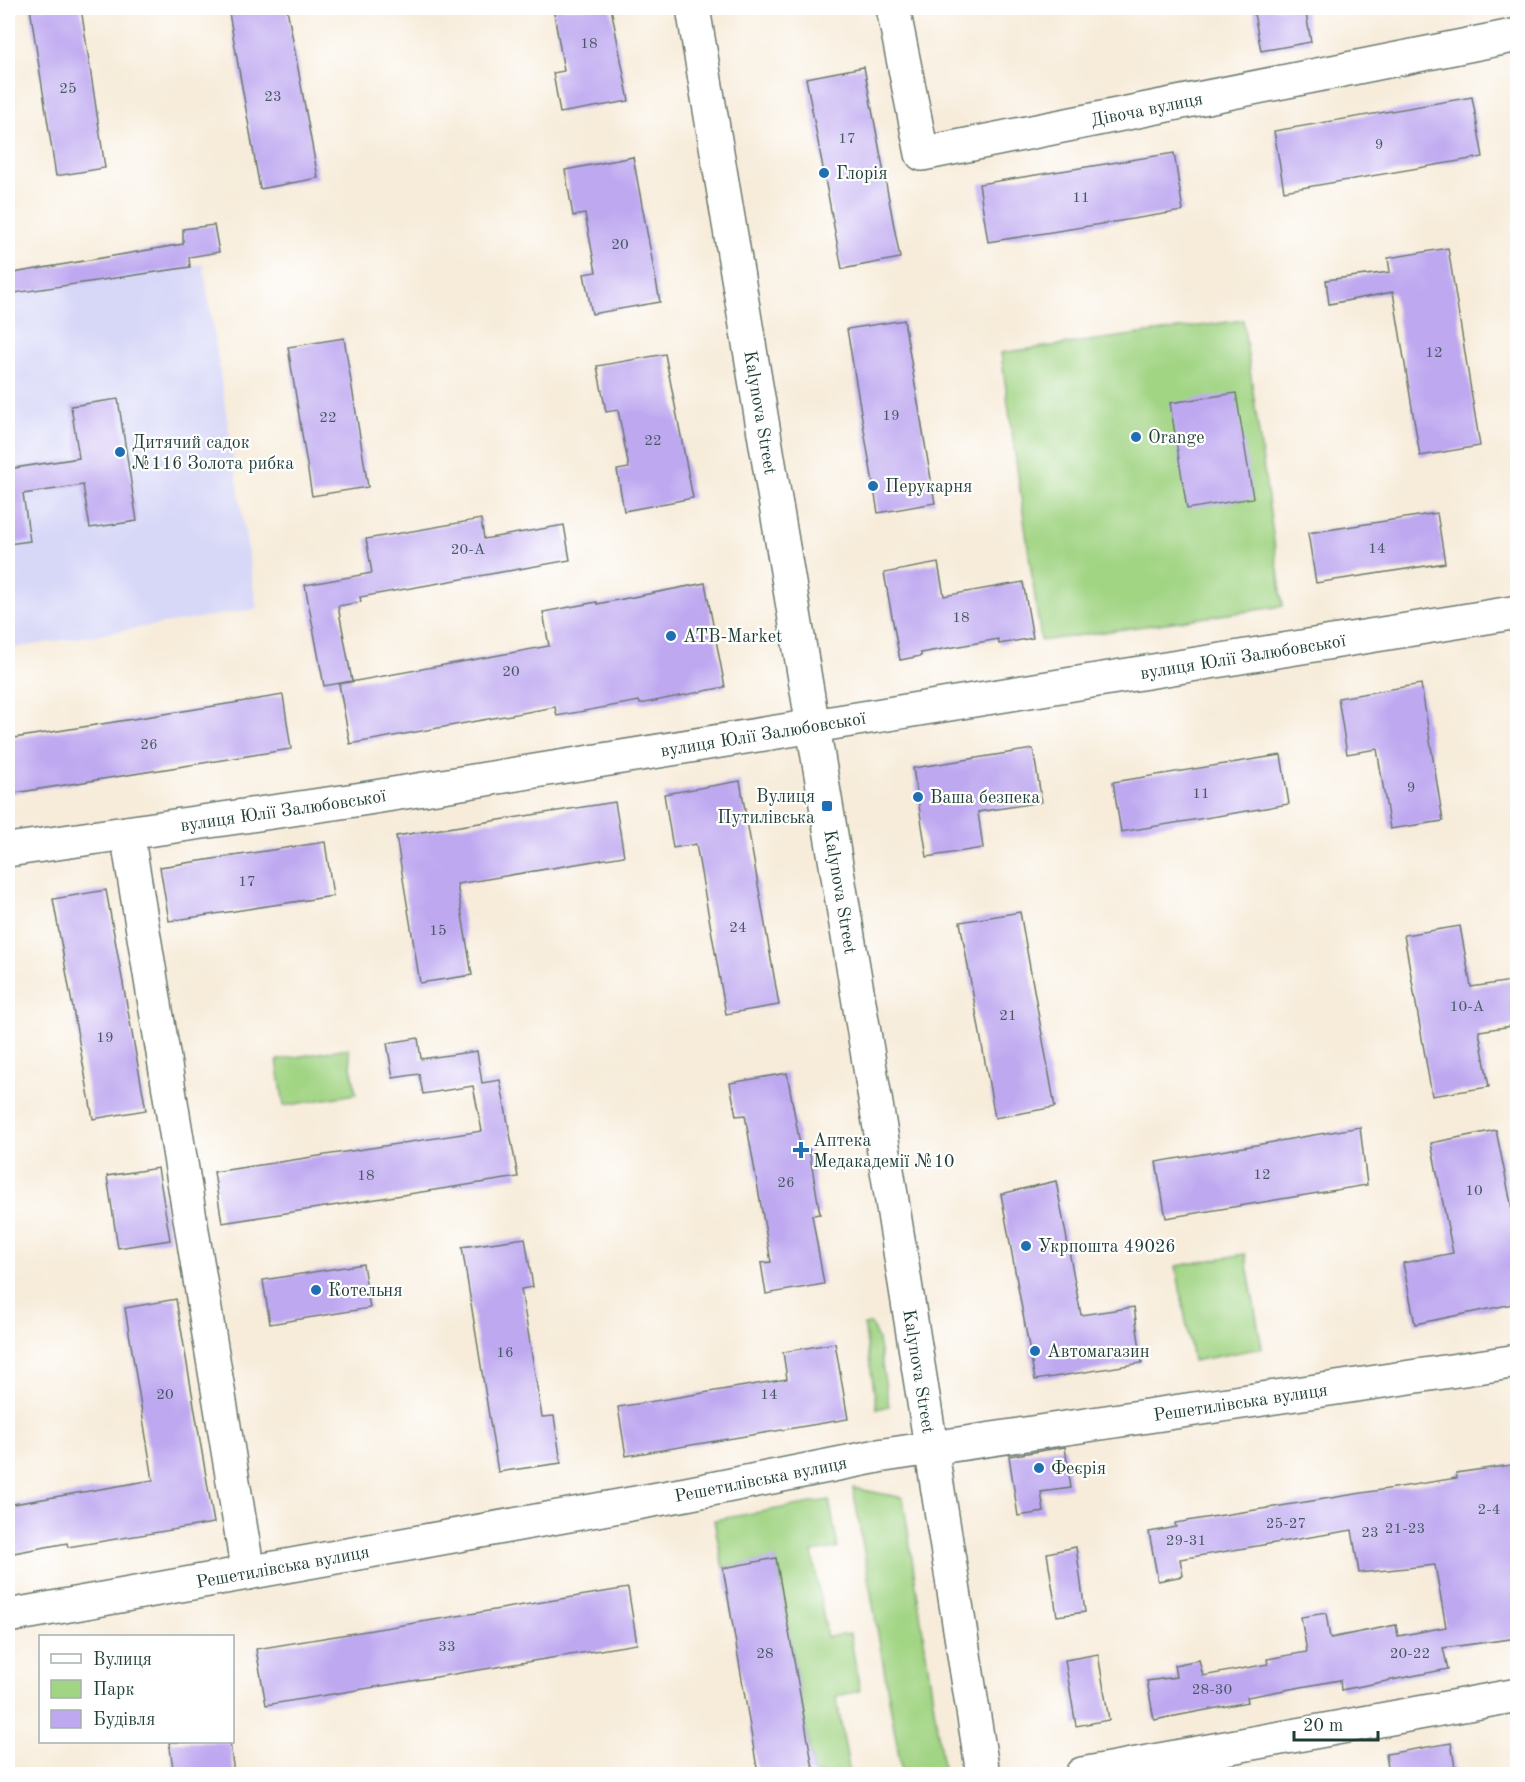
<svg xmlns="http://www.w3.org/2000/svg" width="1525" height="1782" font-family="'Old Standard TT',serif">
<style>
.built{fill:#d7d7f8}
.green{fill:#a1d483;stroke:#60885c;stroke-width:1.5}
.building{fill:#bea8f0}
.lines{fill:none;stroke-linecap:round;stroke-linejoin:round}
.minor-casing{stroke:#6b7a6e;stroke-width:36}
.major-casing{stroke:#6b7a6e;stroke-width:36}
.minor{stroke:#fff;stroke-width:33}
.major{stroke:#fff;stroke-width:33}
.poi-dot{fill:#1f6fb2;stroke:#fff;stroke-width:2}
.labels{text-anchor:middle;stroke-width:4.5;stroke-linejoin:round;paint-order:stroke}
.number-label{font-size:15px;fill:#475863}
.street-label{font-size:18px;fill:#1f3d34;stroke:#fff}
.poi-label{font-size:18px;fill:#1f3d34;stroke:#fff;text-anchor:start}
</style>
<rect width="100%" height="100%" fill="#fff"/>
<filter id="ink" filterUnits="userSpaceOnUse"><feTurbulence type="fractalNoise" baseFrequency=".0167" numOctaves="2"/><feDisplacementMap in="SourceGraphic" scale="12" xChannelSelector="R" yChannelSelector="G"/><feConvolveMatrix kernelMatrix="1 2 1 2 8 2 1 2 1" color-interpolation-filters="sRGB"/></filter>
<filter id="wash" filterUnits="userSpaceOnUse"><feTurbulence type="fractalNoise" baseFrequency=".008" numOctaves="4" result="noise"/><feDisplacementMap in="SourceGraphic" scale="24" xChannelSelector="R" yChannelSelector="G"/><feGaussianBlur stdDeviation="1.35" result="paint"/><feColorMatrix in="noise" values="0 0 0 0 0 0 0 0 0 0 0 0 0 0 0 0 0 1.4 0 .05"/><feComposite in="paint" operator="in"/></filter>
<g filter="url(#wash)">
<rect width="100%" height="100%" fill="#f7ecda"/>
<path class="built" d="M 203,264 L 257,609 L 8,649 L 8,294 Z"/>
<path class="green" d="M 1243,320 L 1283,606 L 1041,641 L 1001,353 Z
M 348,1048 L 356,1094 L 284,1106 L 277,1060 Z
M 1245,1254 L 1262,1348 L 1193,1361 L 1176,1266 Z
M 871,1324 L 878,1340 L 889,1406 L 877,1409 L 864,1325 Z
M 853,1488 L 903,1498 L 944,1774 L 902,1774 Z
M 829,1500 L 838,1548 L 812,1552 L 827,1637 L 850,1634 L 860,1691 L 836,1696 L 850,1774 L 814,1774 L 776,1559 L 723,1568 L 714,1520 Z"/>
<g id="blocks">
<path class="building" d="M 30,8 L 81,8 L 105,168 L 56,176 Z
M 261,8 L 287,8 L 318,178 L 260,189 L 229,13 Z
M 553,8 L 611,8 L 629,101 L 560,113 L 553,73 L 564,71 Z
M 1253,8 L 1305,8 L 1311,42 L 1261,51 Z
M 864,67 L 900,258 L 842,269 L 806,78 Z
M 1472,97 L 1483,157 L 1284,191 L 1274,131 Z
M 1174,153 L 1183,211 L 988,242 L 979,184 Z
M 633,157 L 660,302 L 592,314 L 584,274 L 596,272 L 585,214 L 573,216 L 565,170 Z
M 214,225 L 219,252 L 189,257 L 190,267 L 8,294 L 8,274 L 183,244 L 183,229 Z
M 1448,248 L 1480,446 L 1420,456 L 1393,292 L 1329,304 L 1326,280 L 1390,272 L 1388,258 Z
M 904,320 L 935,503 L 878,513 L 847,329 Z
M 344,338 L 368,487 L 312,496 L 288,347 Z
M 665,354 L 693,498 L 624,511 L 617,470 L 629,468 L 618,410 L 606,412 L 597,366 Z
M 1236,393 L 1253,498 L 1187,509 L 1170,403 Z
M 118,399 L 137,521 L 90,528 L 83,485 L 23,494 L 30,541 L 8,544 L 8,469 L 79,458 L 71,406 Z
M 1437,513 L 1445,563 L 1316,583 L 1308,533 Z
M 481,519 L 484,539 L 564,525 L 570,560 L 360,597 L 361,602 L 338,606 L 352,681 L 324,686 L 305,585 L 372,573 L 366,539 Z
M 938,563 L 944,596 L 1023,582 L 1033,638 L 999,644 L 998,639 L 921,653 L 921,656 L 900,660 L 884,573 Z
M 705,583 L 725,687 L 640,704 L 639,701 L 557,716 L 555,707 L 350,744 L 339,684 L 549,646 L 543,612 L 597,602 L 597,604 Z
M 1421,684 L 1443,821 L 1390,829 L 1377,749 L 1347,754 L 1338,698 Z
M 283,695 L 291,749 L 8,794 L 8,739 Z
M 1033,749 L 1042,802 L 978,812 L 983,848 L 927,857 L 913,768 Z
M 1281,755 L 1289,804 L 1121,832 L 1113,782 Z
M 740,781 L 779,1005 L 726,1014 L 696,844 L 673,848 L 664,794 Z
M 615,802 L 624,856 L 457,884 L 472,975 L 420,983 L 396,836 Z
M 325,842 L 333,896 L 169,921 L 160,867 Z
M 106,890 L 146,1110 L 93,1119 L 53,899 Z
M 1020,912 L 1055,1107 L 995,1118 L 960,922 Z
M 1460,926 L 1471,987 L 1518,980 L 1518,1025 L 1479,1031 L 1489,1087 L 1432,1096 L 1404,935 Z
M 418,1038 L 421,1059 L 477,1051 L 482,1083 L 500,1080 L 518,1177 L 222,1223 L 214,1172 L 482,1131 L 473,1086 L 423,1094 L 419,1074 L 393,1078 L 387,1043 Z
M 787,1073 L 801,1150 L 809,1149 L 820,1214 L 812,1215 L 824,1284 L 766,1294 L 761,1263 L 771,1262 L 745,1115 L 736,1116 L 730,1083 Z
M 1360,1127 L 1367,1185 L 1166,1218 L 1156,1162 Z
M 1496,1130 L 1518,1238 L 1518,1303 L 1415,1324 L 1403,1263 L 1453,1253 L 1431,1143 Z
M 158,1168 L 170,1240 L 118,1248 L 107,1176 Z
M 1056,1181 L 1081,1315 L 1134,1307 L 1142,1363 L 1035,1380 L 1001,1194 Z
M 525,1238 L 533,1287 L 521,1289 L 542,1417 L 554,1416 L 561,1463 L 498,1472 L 462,1247 Z
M 363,1264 L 370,1308 L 270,1324 L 263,1280 Z
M 176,1299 L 214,1523 L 68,1547 L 67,1543 L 8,1554 L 8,1505 L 153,1480 L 125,1308 Z
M 835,1343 L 848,1419 L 626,1456 L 618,1407 L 787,1379 L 783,1352 Z
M 1065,1447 L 1071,1488 L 1041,1492 L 1044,1512 L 1018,1516 L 1009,1456 Z
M 1518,1464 L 1518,1638 L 1443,1648 L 1448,1669 L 1341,1690 L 1340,1680 L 1247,1697 L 1248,1702 L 1154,1720 L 1147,1681 L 1176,1677 L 1174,1665 L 1199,1660 L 1203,1676 L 1268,1664 L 1267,1659 L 1307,1652 L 1301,1617 L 1326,1613 L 1330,1638 L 1396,1625 L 1398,1636 L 1446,1627 L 1435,1565 L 1359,1573 L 1352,1530 L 1180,1559 L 1183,1576 L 1158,1581 L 1149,1532 L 1176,1527 L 1175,1523 L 1217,1516 L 1457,1478 L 1456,1473 Z
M 1076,1547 L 1085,1612 L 1057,1616 L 1047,1553 Z
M 776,1558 L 814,1774 L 758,1774 L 745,1697 L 723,1568 Z
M 628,1588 L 637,1644 L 266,1705 L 256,1649 Z
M 1098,1654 L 1109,1720 L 1076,1726 L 1065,1660 Z
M 169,1742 L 230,1742 L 234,1774 L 174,1774 Z
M 1451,1743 L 1456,1774 L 1389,1774 L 1386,1754 Z"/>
</g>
</g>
<g filter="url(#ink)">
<use href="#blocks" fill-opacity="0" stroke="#6b7a6e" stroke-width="1.5"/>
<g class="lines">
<defs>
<g id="minor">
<path id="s1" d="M 893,8 L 922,154 L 1518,35"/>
<path d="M 127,833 L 248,1573"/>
<path id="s2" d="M 8,850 L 362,799 L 1518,612"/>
<path id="s3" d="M 8,1616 L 686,1494 L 878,1456 L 1518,1361"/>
<path d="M 1082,1774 L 1518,1695"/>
</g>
<g id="major">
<path id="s4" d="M 693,8 L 888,1176 L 983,1774"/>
</g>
</defs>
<use href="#minor" class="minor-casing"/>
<use href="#major" class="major-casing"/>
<use href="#minor" class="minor"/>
<use href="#major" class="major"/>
</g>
</g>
<g class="poi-dot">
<circle cx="824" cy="173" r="6"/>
<circle cx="1136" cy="437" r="6"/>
<circle cx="120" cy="452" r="6"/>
<circle cx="873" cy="486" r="6"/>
<circle cx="671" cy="636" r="6"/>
<circle cx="918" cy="797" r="6"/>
<rect x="821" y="800" width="12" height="12" rx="3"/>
<path d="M798 1141h6v6h6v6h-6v6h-6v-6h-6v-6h6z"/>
<circle cx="1026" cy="1246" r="6"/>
<circle cx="316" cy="1290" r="6"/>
<circle cx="1035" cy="1351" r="6"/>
<circle cx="1039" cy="1468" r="6"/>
</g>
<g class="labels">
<g class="number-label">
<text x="589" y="48">18</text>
<text x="68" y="93">25</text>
<text x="273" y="101">23</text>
<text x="847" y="143">17</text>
<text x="1379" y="149">9</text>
<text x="1081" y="202">11</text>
<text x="620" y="249">20</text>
<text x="1434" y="357">12</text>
<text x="891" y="420">19</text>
<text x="328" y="422">22</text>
<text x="653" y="445">22</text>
<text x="1377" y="553">14</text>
<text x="468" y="554">20-А</text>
<text x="961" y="622">18</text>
<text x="511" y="676">20</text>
<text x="149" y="749">26</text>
<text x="1411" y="792">9</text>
<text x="1201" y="798">11</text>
<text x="247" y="886">17</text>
<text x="738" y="932">24</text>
<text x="438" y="935">15</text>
<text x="1467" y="1011">10-А</text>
<text x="1008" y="1020">21</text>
<text x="105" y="1042">19</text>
<text x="1262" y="1179">12</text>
<text x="366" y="1180">18</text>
<text x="786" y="1187">26</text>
<text x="1474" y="1195">10</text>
<text x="505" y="1357">16</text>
<text x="165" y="1399">20</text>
<text x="769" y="1399">14</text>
<text x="1489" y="1514">2-4</text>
<text x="1286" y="1528">25-27</text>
<text x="1405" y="1533">21-23</text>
<text x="1370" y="1537">23</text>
<text x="1186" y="1545">29-31</text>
<text x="447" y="1651">33</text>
<text x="765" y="1658">28</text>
<text x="1410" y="1658">20-22</text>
<text x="1212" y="1694">28-30</text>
</g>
<g class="street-label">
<text dy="6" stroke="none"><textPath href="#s1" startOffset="378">Дівоча вулиця</textPath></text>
<text dy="6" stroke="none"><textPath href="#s4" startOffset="410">Kalynova Street</textPath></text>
<text dy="6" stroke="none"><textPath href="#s2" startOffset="1250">вулиця Юлії Залюбовської</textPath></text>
<text dy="6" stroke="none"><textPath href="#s2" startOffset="764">вулиця Юлії Залюбовської</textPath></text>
<text dy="6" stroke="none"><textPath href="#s2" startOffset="278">вулиця Юлії Залюбовської</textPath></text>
<text dy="6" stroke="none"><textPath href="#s4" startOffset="896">Kalynova Street</textPath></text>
<text dy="6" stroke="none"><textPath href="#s4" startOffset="1382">Kalynova Street</textPath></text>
<text dy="6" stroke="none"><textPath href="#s3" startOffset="1251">Решетилівська вулиця</textPath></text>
<text dy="6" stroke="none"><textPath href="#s3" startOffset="765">Решетилівська вулиця</textPath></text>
<text dy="6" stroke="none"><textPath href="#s3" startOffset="279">Решетилівська вулиця</textPath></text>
</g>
<g class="poi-label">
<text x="836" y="179">Глорія</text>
<text x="1148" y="443">Orange</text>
<text x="132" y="448">Дитячий садок<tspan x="132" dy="21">№116 Золота рибка</tspan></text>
<text x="885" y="492">Перукарня</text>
<text x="683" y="642">ATB-Market</text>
<text x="815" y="802" text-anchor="end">Вулиця<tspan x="815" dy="21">Путилівська</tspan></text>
<text x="930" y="803">Ваша безпека</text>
<text x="813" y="1146">Аптека<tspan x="813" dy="21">Медакадемії №10</tspan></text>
<text x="1038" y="1252">Укрпошта 49026</text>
<text x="328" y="1296">Котельня</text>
<text x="1047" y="1357">Автомагазин</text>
<text x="1051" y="1474">Феєрія</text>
</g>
</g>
<rect width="1525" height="1782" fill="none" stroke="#fff" stroke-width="30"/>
<rect x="39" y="1635" width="195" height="108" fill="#ffffff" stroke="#a5b1ae" stroke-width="1.5"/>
<rect x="51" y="1654" width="30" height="9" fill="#ffffff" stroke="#a5b1ae" stroke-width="1.5"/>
<text x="93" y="1665" font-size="18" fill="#1f3d34">Вулиця</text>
<rect x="51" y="1680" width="30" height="18" fill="#a1d483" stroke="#a5b1ae" stroke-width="1.5"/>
<text x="93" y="1695" font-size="18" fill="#1f3d34">Парк</text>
<rect x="51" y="1710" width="30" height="18" fill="#bea8f0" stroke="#a5b1ae" stroke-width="1.5"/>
<text x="93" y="1725" font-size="18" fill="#1f3d34">Будівля</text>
<path d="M1294 1731v9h84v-9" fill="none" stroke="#1f3d34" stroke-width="3"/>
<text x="1303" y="1731" font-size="18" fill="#1f3d34" stroke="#ffffff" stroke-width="4.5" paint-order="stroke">20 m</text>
</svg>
